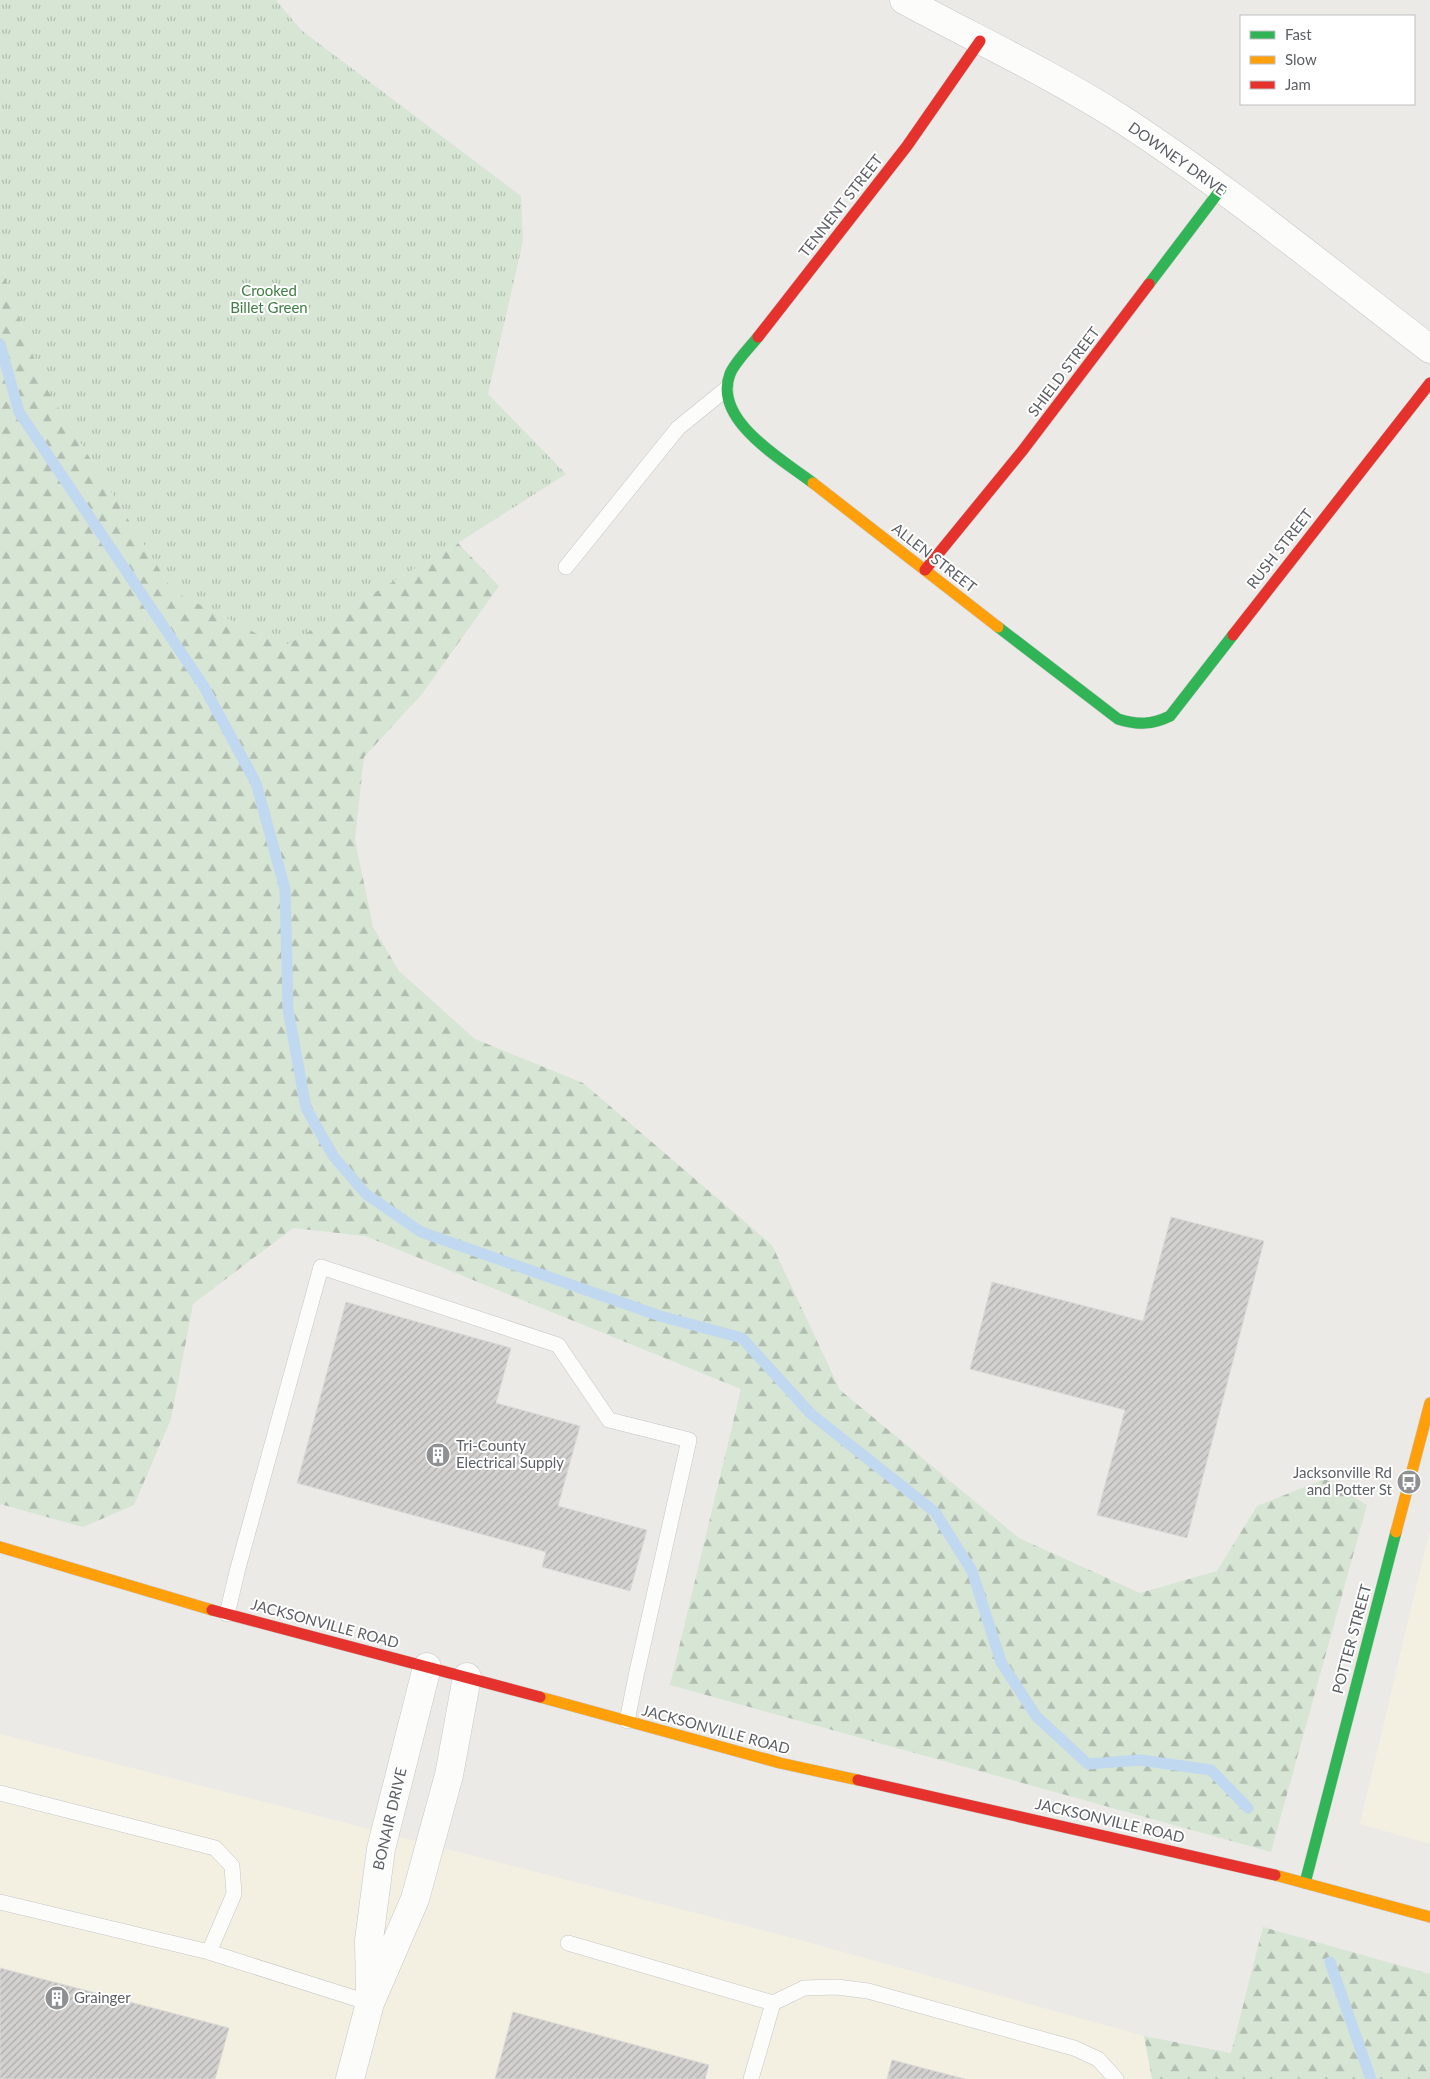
<svg xmlns="http://www.w3.org/2000/svg" width="1430" height="2079" font-family="Lato,sans-serif">
<style>
.commercial{fill:#f3f0e1}
.grass{fill:url(#grass-tufts)}
.forest{fill:url(#forest-firs)}
.lines{fill:none;stroke-linecap:round;stroke-linejoin:round}
.stream{stroke:#c0d8f0;stroke-width:11}
.building{fill:url(#building-hatch);stroke:#dad9d6}
.lane-casing{stroke:#c6c6c6;stroke-width:16}
.street-casing{stroke:#c6c6c6;stroke-width:29}
.fast-casing{stroke:#c8c8c7;stroke-width:12}
.slow-casing{stroke:#c8c8c7;stroke-width:12}
.jam-casing{stroke:#c8c8c7;stroke-width:12}
.lane{stroke:#fcfcfb;stroke-width:15}
.street{stroke:#fcfcfb;stroke-width:28}
.fast{stroke:#30b455;stroke-width:11}
.slow{stroke:#ff9f0a;stroke-width:11}
.jam{stroke:#e5322d;stroke-width:11}
.labels{text-anchor:middle;stroke-width:4;stroke-linejoin:round;paint-order:stroke}
.street-label{font-size:15px;fill:#5c5f63;stroke:#fff}
.park-label{font-size:15px;fill:#407e46;stroke:#fff}
.poi-label{font-size:15px;fill:#5c5f63;stroke:#fff;text-anchor:start}
</style>
<defs>
<pattern id="grass-tufts" width="24" height="20" patternUnits="userSpaceOnUse" patternTransform="scale(1.25)"><rect width="24" height="20" fill="#d6e5d4"/><path d="M3 7l-1-3M5 7V3M7 7l1-3M15 17l-1-3M17 17v-4M19 17l1-3" fill="none" stroke="#b1bdb0"/></pattern>
<pattern id="forest-firs" width="22" height="20" patternUnits="userSpaceOnUse" patternTransform="scale(1.25)"><rect width="22" height="20" fill="#d6e5d4"/><path d="M5 1l3.5 6h-7zM16 11l3.5 6h-7z" fill="#b1bdb0"/></pattern>
<pattern id="building-hatch" width="6" height="6" patternUnits="userSpaceOnUse" patternTransform="scale(1.25)"><rect width="6" height="6" fill="#d2d1cf"/><path d="M-1 1l2-2M0 6l6-6M5 7l2-2" fill="none" stroke="#aeadac"/></pattern>
</defs>
<rect width="100%" height="100%" fill="#ebeae6"/>
<path class="commercial" d="M 1430,1529 L 1430,1844 L 1360,1824 Z
M 0,1734 L 793,1938 L 1144,2036 L 1152,2079 L 0,2079 Z"/>
<path class="grass" d="M 0,0 L 276,0 L 301,30 L 521,196 L 523,241 L 488,394 L 566,474 L 458,543 L 283,647 L 173,591 L 43,383 L 0,263 Z"/>
<path class="forest" d="M 0,263 L 43,383 L 173,591 L 283,647 L 458,543 L 499,586 L 422,694 L 364,757 L 355,840 L 373,927 L 399,971 L 475,1039 L 583,1083 L 772,1245 L 840,1390 L 1019,1538 L 1140,1593 L 1217,1571 L 1257,1506 L 1325,1479 L 1367,1505 L 1271,1852 L 670,1685 L 741,1389 L 365,1236 L 293,1228 L 193,1304 L 171,1419 L 134,1505 L 83,1527 L 0,1504 Z
M 1263,1927 L 1430,1974 L 1430,2079 L 1152,2079 L 1144,2036 L 1231,2053 Z"/>
<g class="lines">
<path class="stream" d="M 0,344 L 19,412 L 203,685 L 256,783 L 285,889 L 288,1009 L 306,1108 L 334,1157 L 366,1194 L 421,1232 L 660,1316 L 742,1338 L 811,1414 L 935,1512 L 972,1571 L 1001,1662 L 1036,1716 L 1088,1764 L 1140,1760 L 1211,1770 L 1248,1808
M 1330,1962 L 1371,2079"/>
</g>
<path class="building" d="M 1171,1217 L 1264,1241 L 1187,1538 L 1097,1515 L 1125,1410 L 970,1369 L 992,1282 L 1143,1321 Z
M 346,1302 L 511,1348 L 496,1403 L 580,1426 L 558,1506 L 647,1530 L 630,1591 L 542,1567 L 546,1552 L 297,1483 Z
M 0,1968 L 229,2028 L 215,2079 L 0,2079 Z
M 513,2012 L 709,2065 L 705,2079 L 495,2079 Z
M 892,2060 L 965,2079 L 887,2079 Z"/>
<g class="lines">
<defs>
<path id="lane" d="M 566,567 L 678,428 L 726,389
M 227,1614 L 238,1568 L 321,1267 L 558,1345 L 609,1420 L 689,1440 L 636,1676 L 627,1721
M 0,1793 L 215,1848 L 232,1866 L 234,1894 L 209,1952
M 0,1902 L 209,1952 L 370,2003
M 568,1943 L 773,2003 L 751,2079
M 773,2003 L 804,1988 L 837,1987 L 868,1991 L 1074,2048 L 1098,2059 L 1116,2079"/>
<path id="street" d="M 904,0 C 976,39 1051,74 1120,118 C 1228,188 1328,271 1430,349
M 370,1994 L 369,1940 L 381,1849 L 427,1667
M 350,2079 L 370,2003 L 415,1899 L 449,1775 L 467,1677"/>
<path id="fast" d="M 1149,284 L 1221,189
M 758,337 C 750,347 734,363 730,374 C 712,420 783,460 813,483
M 998,627 L 1118,719 C 1137,725 1152,725 1170,716 L 1233,635
M 1305,1883 L 1396,1532"/>
<path id="slow" d="M 813,483 L 998,627
M 1396,1532 L 1430,1403
M 0,1547 L 212,1610
M 540,1697 L 780,1763 L 858,1780
M 1275,1875 L 1430,1917"/>
<path id="jam" d="M 758,337 L 907,146 L 980,41
M 925,570 L 1023,450 L 1149,284
M 1233,635 L 1430,383
M 212,1610 L 540,1697
M 858,1780 L 1275,1875"/>
</defs>
<use href="#lane" class="lane-casing"/>
<use href="#street" class="street-casing"/>
<use href="#fast" class="fast-casing"/>
<use href="#slow" class="slow-casing"/>
<use href="#jam" class="jam-casing"/>
<use href="#lane" class="lane"/>
<use href="#street" class="street"/>
<use href="#fast" class="fast"/>
<use href="#slow" class="slow"/>
<use href="#jam" class="jam"/>
</g>
<defs>
<symbol id="building-disc" viewBox="-11 -11 22 22"><circle r="9.5" fill="#8e9091" stroke="#fff"/><path d="M-4-6H4V6H1V3H-1V6H-4ZM-2.5-4.3h1.7v1.8h-1.7ZM.8-4.3h1.7v1.8H.8ZM-2.5-1h1.7V.8h-1.7ZM.8-1h1.7V.8H.8Z" fill="#fff"/></symbol>
<symbol id="bus-disc" viewBox="-11 -11 22 22"><circle r="9.5" fill="#8e9091" stroke="#fff"/><path d="M-5-6H5V4H4V6H2V4H-2V6H-4V4H-5ZM-3.5-4V0h7V-4ZM-3.5 1.2v1.5H-2V1.2ZM2 1.2v1.5H3.5V1.2Z" fill="#fff"/></symbol>
</defs>
<g fill-rule="evenodd">
<use href="#building-disc" x="424" y="1441" width="28" height="28"/>
<use href="#bus-disc" x="1395" y="1468" width="28" height="28"/>
<use href="#building-disc" x="43" y="1984" width="28" height="28"/>
</g>
<g class="labels">
<g class="street-label">
<text transform="translate(1177 159) rotate(35)" y="5">DOWNEY DRIVE</text>
<text transform="translate(841 206) rotate(-52)" y="5">TENNENT STREET</text>
<text transform="translate(1064 372) rotate(-53)" y="5">SHIELD STREET</text>
<text transform="translate(1280 549) rotate(-52)" y="5">RUSH STREET</text>
<text transform="translate(934 558) rotate(38)" y="5">ALLEN STREET</text>
<text transform="translate(325 1624) rotate(15)" y="5">JACKSONVILLE ROAD</text>
<text transform="translate(1352 1639) rotate(-75)" y="5">POTTER STREET</text>
<text transform="translate(716 1730) rotate(15)" y="5">JACKSONVILLE ROAD</text>
<text transform="translate(390 1819) rotate(-77)" y="5">BONAIR DRIVE</text>
<text transform="translate(1110 1821) rotate(13)" y="5">JACKSONVILLE ROAD</text>
</g>
<g class="park-label">
<text x="269" y="296">Crooked<tspan x="269" dy="17">Billet Green</tspan></text>
</g>
<g class="poi-label">
<text x="456" y="1451">Tri-County<tspan x="456" dy="17">Electrical Supply</tspan></text>
<text x="1392" y="1478" text-anchor="end">Jacksonville Rd<tspan x="1392" dy="17">and Potter St</tspan></text>
<text x="74" y="2003">Grainger</text>
</g>
</g>
<rect x="1240" y="15" width="175" height="90" fill="#ffffff" stroke="#bebfc1"/>
<rect x="1250" y="31" width="25" height="8" fill="#30b455" stroke="#bebfc1"/>
<text x="1285" y="40" font-size="15" fill="#5c5f63">Fast</text>
<rect x="1250" y="56" width="25" height="8" fill="#ff9f0a" stroke="#bebfc1"/>
<text x="1285" y="65" font-size="15" fill="#5c5f63">Slow</text>
<rect x="1250" y="81" width="25" height="8" fill="#e5322d" stroke="#bebfc1"/>
<text x="1285" y="90" font-size="15" fill="#5c5f63">Jam</text>
</svg>
